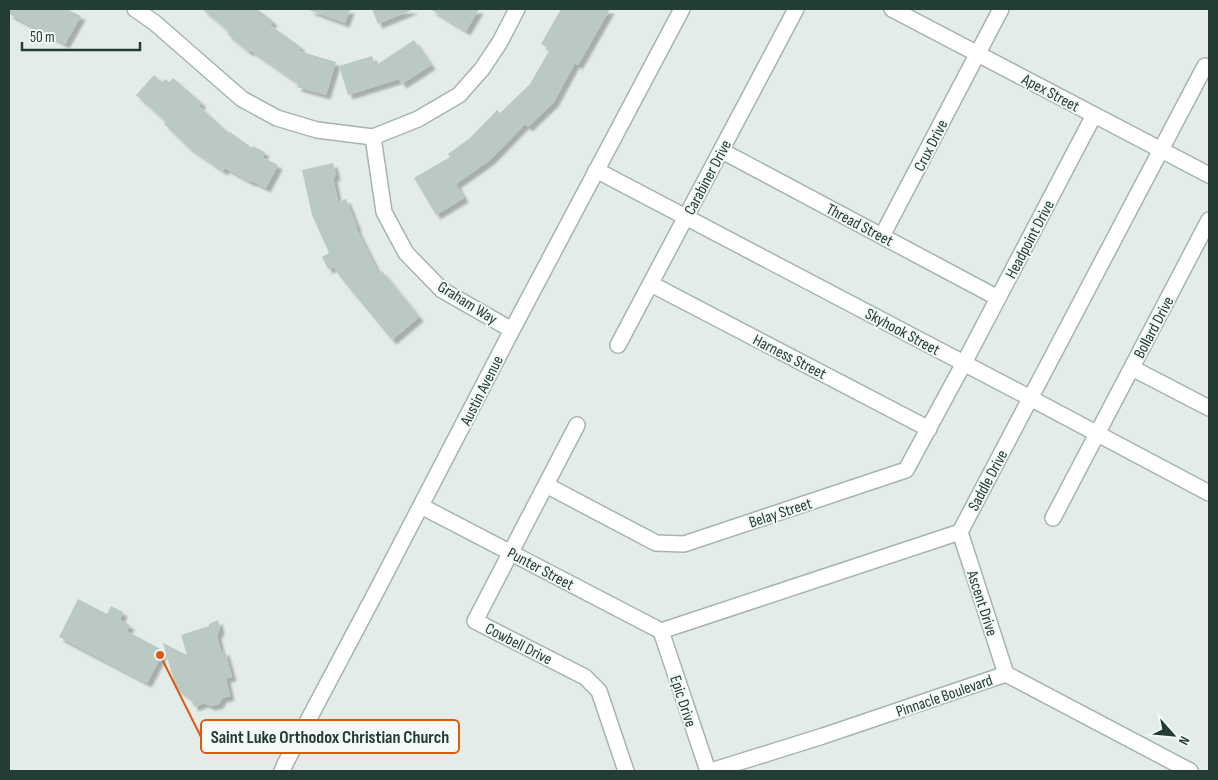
<svg xmlns="http://www.w3.org/2000/svg" width="1218" height="780" font-family="'Sofia Sans Condensed',sans-serif">
<style>
.building{fill:#bbc9c4;filter:url(#shadow)}
.lines{fill:none;stroke-linecap:round;stroke-linejoin:round}
.minor-casing{stroke:#a6b4af;stroke-width:18}
.minor{stroke:#fff;stroke-width:15}
.labels{text-anchor:middle;stroke-width:4;stroke-linejoin:round;paint-order:stroke}
.street-label{font-size:16px;fill:#243c36;stroke:#f3f9f6}
.leader{fill:none;stroke:#de580e;stroke-width:2}
.callout-dot{fill:#de580e;stroke:#f3f9f6;stroke-width:2}
.callout{fill:#f3f9f6;stroke:#de580e;stroke-width:2}
.callout-label{font-size:18px;text-anchor:middle;font-weight:bold;fill:#243c36}
</style>
<defs>
<filter id="shadow"><feDropShadow dx="4.5" dy="4.5" stdDeviation="1" flood-color="#0004"/></filter>
</defs>
<rect width="100%" height="100%" fill="#e3ece8"/>
<path class="building" d="M 9,9 L 67,9 L 81,16 L 65,44 L 9,14 Z
M 202,9 L 257,9 L 273,21 L 270,25 L 301,47 L 299,51 L 336,62 L 326,95 L 297,87 L 298,83 L 250,50 L 249,52 L 227,34 L 229,31 Z
M 309,9 L 350,9 L 345,23 L 309,10 Z
M 372,9 L 414,9 L 378,24 Z
M 430,9 L 479,9 L 466,31 Z
M 561,9 L 610,9 L 578,65 L 575,63 L 554,102 L 528,127 L 525,124 L 490,160 L 456,184 L 464,198 L 436,215 L 414,178 L 450,157 L 448,154 L 470,138 L 497,110 L 500,113 L 530,84 L 550,49 L 541,44 Z
M 414,40 L 431,65 L 402,84 L 399,79 L 348,95 L 339,66 L 372,56 L 375,66 Z
M 154,75 L 162,82 L 166,79 L 169,82 L 173,78 L 202,103 L 199,106 L 229,133 L 230,132 L 252,148 L 253,146 L 265,152 L 262,157 L 278,165 L 266,188 L 252,181 L 251,182 L 225,168 L 223,171 L 188,147 L 164,124 L 166,122 L 136,95 Z
M 333,163 L 336,176 L 333,177 L 338,202 L 346,199 L 357,227 L 356,228 L 379,274 L 382,271 L 419,317 L 392,340 L 340,277 L 334,267 L 328,269 L 322,257 L 329,253 L 312,215 L 302,170 Z
M 78,599 L 107,614 L 111,606 L 123,612 L 120,620 L 130,625 L 127,631 L 164,651 L 147,683 L 59,637 Z
M 218,620 L 220,629 L 217,635 L 221,652 L 225,651 L 232,677 L 226,678 L 230,696 L 222,698 L 219,704 L 211,706 L 204,703 L 194,707 L 191,699 L 176,688 L 163,643 L 187,655 L 181,635 L 209,626 L 209,624 Z"/>
<g class="lines">
<defs>
<path id="minor" d="M 135,9 L 155,23 L 242,99 L 277,118 L 317,130 L 373,137 L 418,119 L 459,95 L 482,69 L 500,42 L 517,9
M 892,9 L 1209,175
M 373,137 L 384,212 L 406,253 L 442,290 L 512,330
M 722,151 L 998,298
M 596,170 L 1013,389 L 1209,493
M 882,236 L 1001,9
M 651,284 L 929,429
M 618,345 L 796,9
M 1132,368 L 1209,408
M 577,425 L 475,621 L 585,677 L 599,691 L 626,771
M 546,485 L 656,543 L 684,544 L 906,470 L 964,363 L 1094,115
M 421,506 L 661,631
M 1053,518 L 1209,220
M 960,532 L 1006,674
M 661,631 L 960,532 L 1205,66
M 661,631 L 708,771
M 282,771 L 286,762 L 376,592 L 512,330 L 682,9
M 711,771 L 823,736 L 1006,674 L 1190,771"/>
</defs>
<use href="#minor" class="minor-casing"/>
<use href="#minor" class="minor"/>
</g>
<g class="labels">
<g class="street-label">
<text transform="translate(1051 92) rotate(28)" y="6">Apex Street</text>
<text transform="translate(930 145) rotate(-63)" y="6">Crux Drive</text>
<text transform="translate(707 177) rotate(-62)" y="6">Carabiner Drive</text>
<text transform="translate(860 224) rotate(28)" y="6">Thread Street</text>
<text transform="translate(1029 239) rotate(-62)" y="6">Headpoint Drive</text>
<text transform="translate(468 302) rotate(32)" y="6">Graham Way</text>
<text transform="translate(1153 327) rotate(-62)" y="6">Bollard Drive</text>
<text transform="translate(903 331) rotate(28)" y="6">Skyhook Street</text>
<text transform="translate(790 356) rotate(27)" y="6">Harness Street</text>
<text transform="translate(481 390) rotate(-63)" y="6">Austin Avenue</text>
<text transform="translate(987 480) rotate(-62)" y="6">Saddle Drive</text>
<text transform="translate(780 512) rotate(-18)" y="6">Belay Street</text>
<text transform="translate(541 568) rotate(28)" y="6">Punter Street</text>
<text transform="translate(983 603) rotate(72)" y="6">Ascent Drive</text>
<text transform="translate(519 643) rotate(27)" y="6">Cowbell Drive</text>
<text transform="translate(944 695) rotate(-19)" y="6">Pinnacle Boulevard</text>
<text transform="translate(684 701) rotate(72)" y="6">Epic Drive</text>
</g>
</g>
<path class="leader" d="M160 655L201 737"/>
<circle class="callout-dot" cx="160" cy="655" r="5"/>
<rect class="callout" x="201" y="720" width="258" height="33" rx="5"/>
<g class="callout-label">
<text x="330" y="743">Saint Luke Orthodox Christian Church</text>
</g>
<rect width="1218" height="780" fill="none" stroke="#243c36" stroke-width="20"/>
<g transform="translate(1173 735) rotate(117)" stroke="#f3f9f6" stroke-width="4" paint-order="stroke">
<path d="M0-4L9 19L0 12L-9 19Z" fill="#243c36"/>
<text y="-8" font-size="14" font-weight="bold" text-anchor="middle" fill="#243c36">N</text>
</g>
<path d="M22 42v8h118v-8" fill="none" stroke="#243c36" stroke-width="2.5"/>
<text x="30" y="42" font-size="15" fill="#243c36" stroke="#f3f9f6" stroke-width="4" paint-order="stroke">50 m</text>
</svg>
